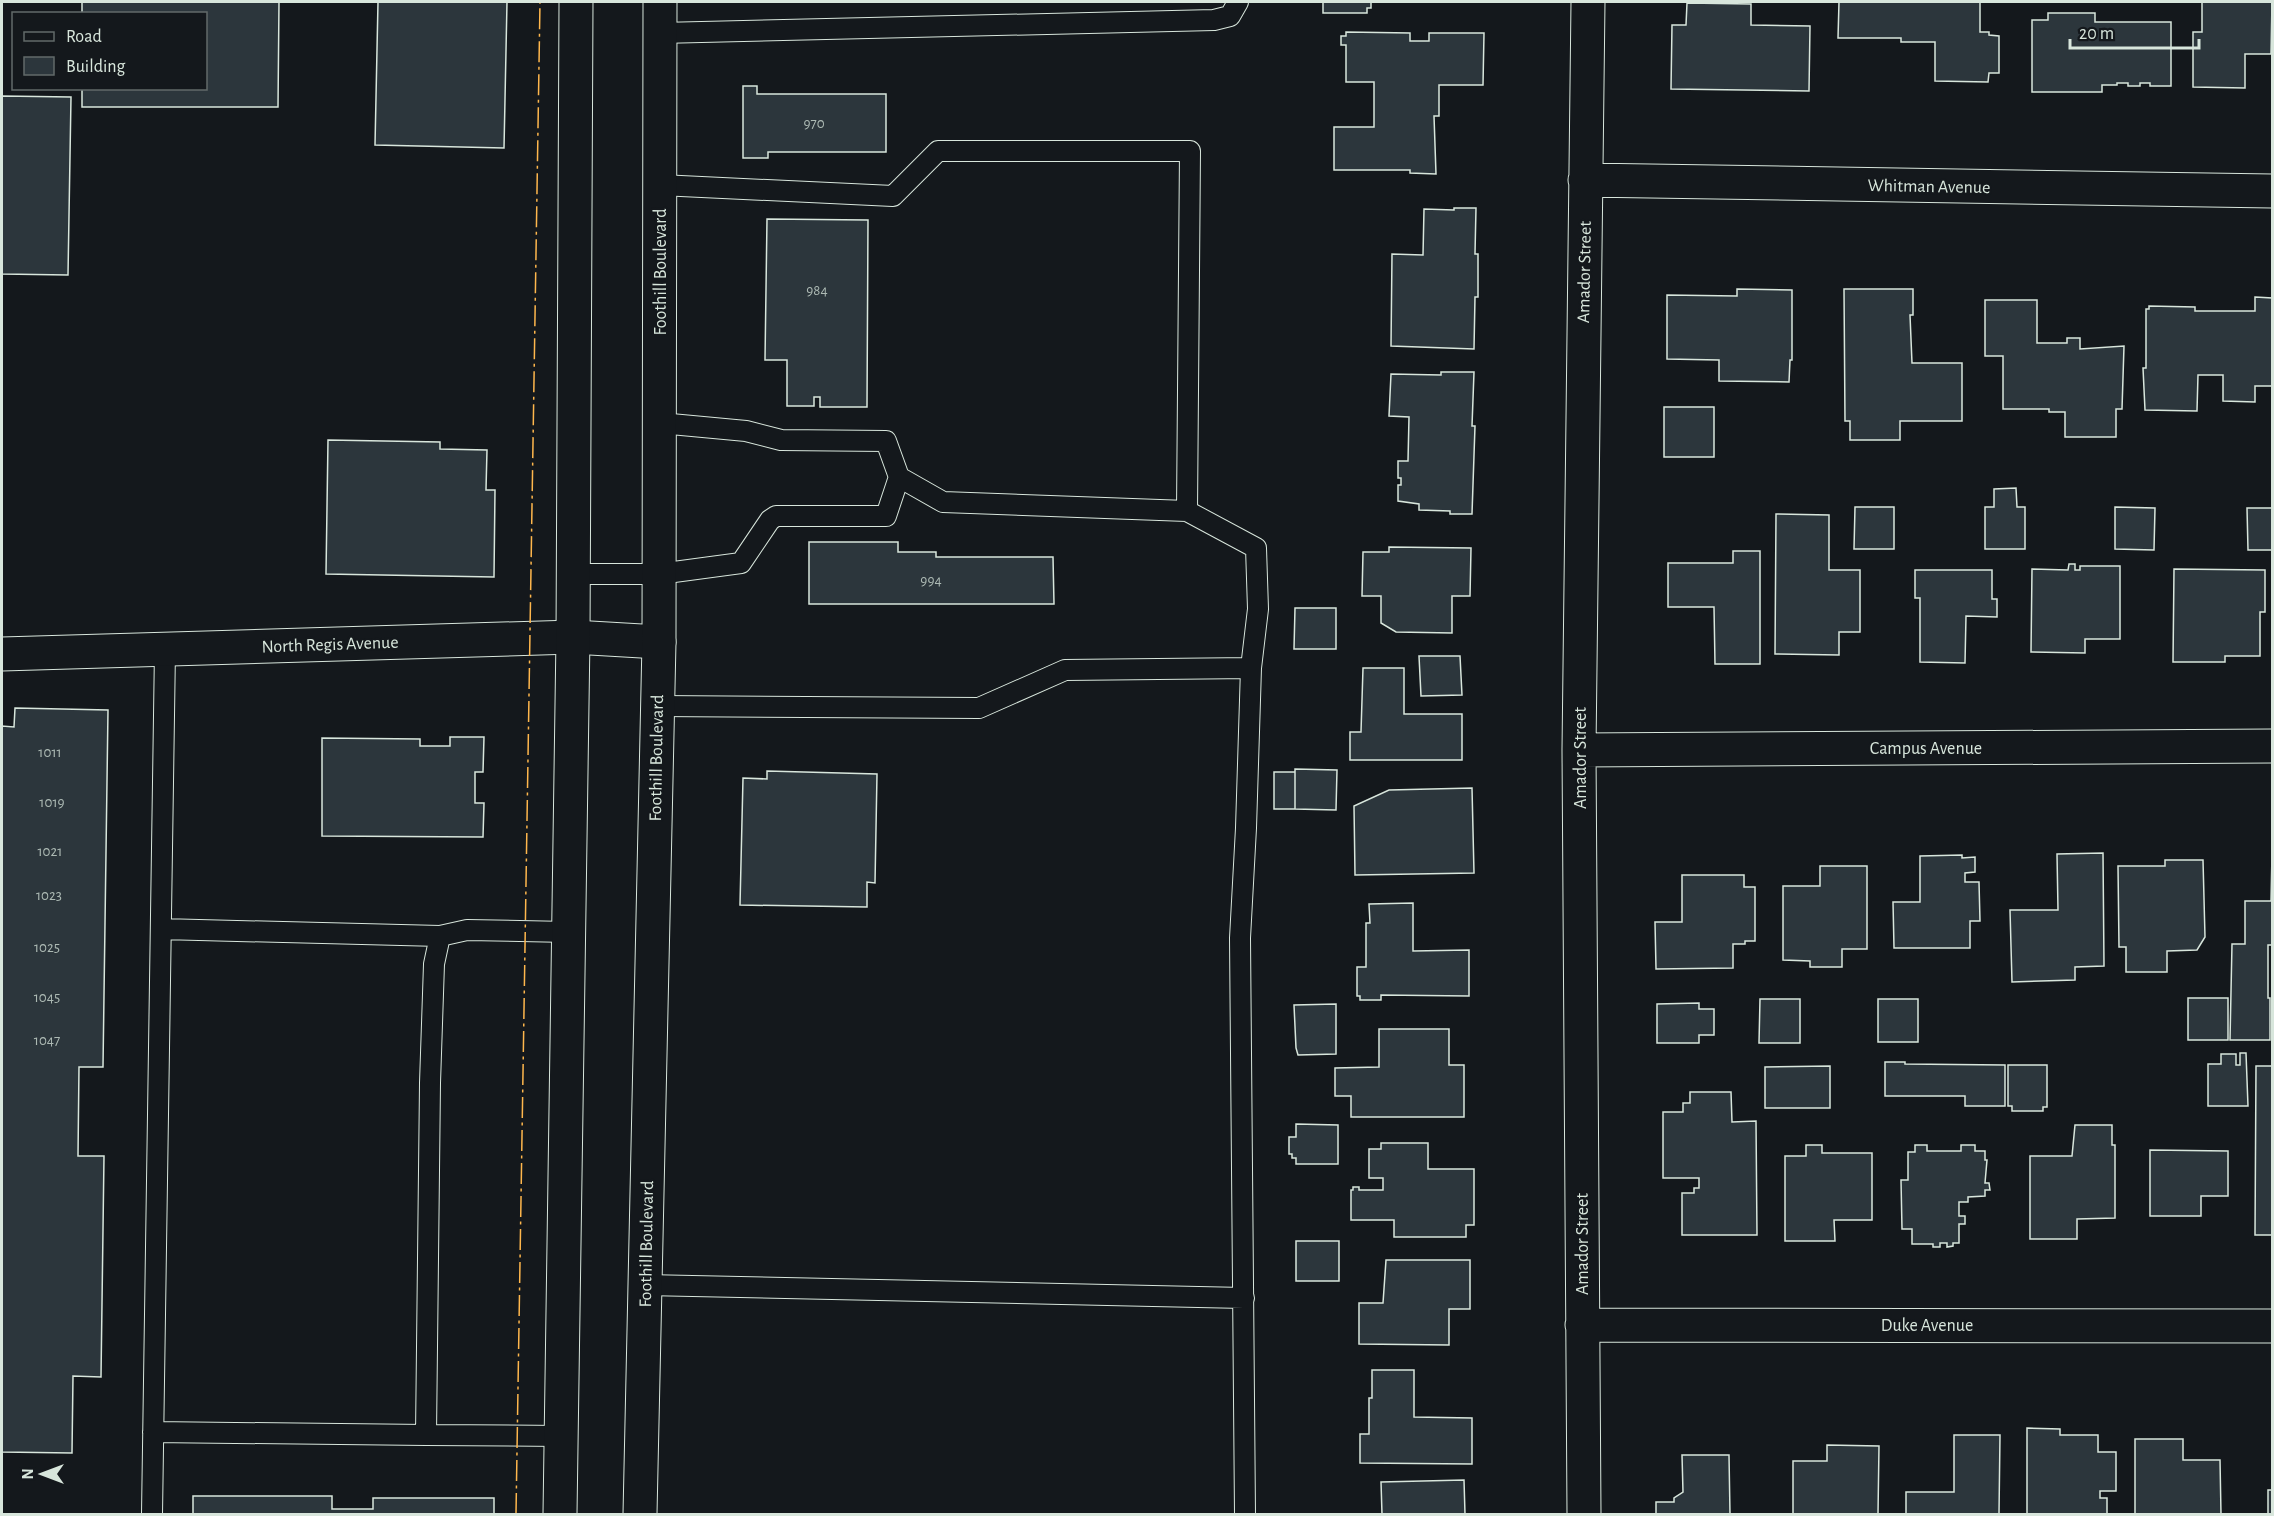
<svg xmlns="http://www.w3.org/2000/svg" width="2274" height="1516" font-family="'Alegreya Sans',sans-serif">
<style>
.building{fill:#2c363c;stroke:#d8e6dc;stroke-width:1.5}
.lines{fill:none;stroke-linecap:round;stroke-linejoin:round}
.lane-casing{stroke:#d8e6dc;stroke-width:22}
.street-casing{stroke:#d8e6dc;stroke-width:35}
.primary-casing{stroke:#d8e6dc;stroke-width:35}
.lane{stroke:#14181c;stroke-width:20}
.street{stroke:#14181c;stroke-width:33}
.primary{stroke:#14181c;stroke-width:33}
.power{stroke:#ffb74d;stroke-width:1.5;stroke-dasharray:21 4.5 3 4.5;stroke-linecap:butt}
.labels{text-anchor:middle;stroke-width:4.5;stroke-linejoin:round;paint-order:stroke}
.number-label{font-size:15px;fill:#adbab4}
.street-label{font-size:18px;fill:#d8e6dc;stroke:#14181c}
</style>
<rect width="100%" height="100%" fill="#14181c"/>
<path class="building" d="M 82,2 L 279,2 L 278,107 L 82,107 L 82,88 L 206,88 L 206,14 L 82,14 Z
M 378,2 L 507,2 L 504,148 L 375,145 Z
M 1323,2 L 1371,2 L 1371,8 L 1367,8 L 1367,13 L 1323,13 Z
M 1839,2 L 1980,2 L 1980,32 L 1989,32 L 1989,35 L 1999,36 L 1999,73 L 1989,73 L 1988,82 L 1935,81 L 1935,42 L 1901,42 L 1901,38 L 1838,38 Z
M 2202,2 L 2272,2 L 2271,54 L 2245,54 L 2245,88 L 2193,87 L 2193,32 L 2202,32 Z
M 1687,3 L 1751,4 L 1751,25 L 1810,26 L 1809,91 L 1671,89 L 1672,25 L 1686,25 Z
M 2048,13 L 2095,13 L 2095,22 L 2171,22 L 2171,86 L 2150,86 L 2150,83 L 2140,83 L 2140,86 L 2128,86 L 2128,83 L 2117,83 L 2117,85 L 2102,85 L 2102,92 L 2032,92 L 2032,20 L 2048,20 Z
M 1346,32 L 1410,33 L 1410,41 L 1429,41 L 1429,33 L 1484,33 L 1483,85 L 1439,85 L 1439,116 L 1434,116 L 1436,174 L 1410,173 L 1410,170 L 1334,170 L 1334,127 L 1374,127 L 1374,82 L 1346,82 L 1346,45 L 1341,45 L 1341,36 L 1346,36 Z
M 743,86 L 757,86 L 757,94 L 886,94 L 886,152 L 768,152 L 768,158 L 743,158 Z
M 2,96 L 71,97 L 68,275 L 2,274 Z
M 1454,208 L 1476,208 L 1475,254 L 1478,254 L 1478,297 L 1475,297 L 1474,349 L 1391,346 L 1392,254 L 1423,255 L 1424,209 L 1454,210 Z
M 767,219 L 868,220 L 867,407 L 820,407 L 820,397 L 814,397 L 814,406 L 787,406 L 787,360 L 765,360 Z
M 1737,289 L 1792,290 L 1792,360 L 1790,360 L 1789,382 L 1719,381 L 1719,360 L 1667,359 L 1667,295 L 1737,296 Z
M 1844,289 L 1913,289 L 1913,315 L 1910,315 L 1912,363 L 1962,363 L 1962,421 L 1900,421 L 1900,440 L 1850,440 L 1850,421 L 1845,421 Z
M 2255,297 L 2272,298 L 2272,386 L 2255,386 L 2255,402 L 2223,401 L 2223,375 L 2198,375 L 2197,411 L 2145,410 L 2143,368 L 2146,368 L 2146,309 L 2149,309 L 2149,306 L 2195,307 L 2195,311 L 2255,311 Z
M 1985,300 L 2037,300 L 2037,343 L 2067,343 L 2067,338 L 2080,338 L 2080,349 L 2124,346 L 2122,409 L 2116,409 L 2116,437 L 2065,437 L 2065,412 L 2049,412 L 2049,409 L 2003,409 L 2003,356 L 1985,356 Z
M 1441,372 L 1474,372 L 1472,426 L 1475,426 L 1472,514 L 1450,514 L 1450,511 L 1419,510 L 1419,504 L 1398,501 L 1398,485 L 1401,485 L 1401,478 L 1398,478 L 1398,461 L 1408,461 L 1409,417 L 1389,416 L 1391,374 L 1441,375 Z
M 1664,407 L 1714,407 L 1714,457 L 1664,457 Z
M 328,440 L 440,442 L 440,449 L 487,450 L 486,490 L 495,490 L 494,577 L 326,574 Z
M 2016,488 L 2017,507 L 2025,507 L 2025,549 L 1985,549 L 1985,507 L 1994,507 L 1994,489 Z
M 1855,507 L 1894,507 L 1894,549 L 1854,549 Z
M 2115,507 L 2155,508 L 2154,550 L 2115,549 Z
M 2247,508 L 2272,508 L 2272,550 L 2248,550 Z
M 1776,514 L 1829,515 L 1829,570 L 1860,570 L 1860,632 L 1839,632 L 1839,655 L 1775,654 Z
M 809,542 L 898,542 L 898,552 L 936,552 L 936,557 L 1053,557 L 1054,604 L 809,604 Z
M 1389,547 L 1471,548 L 1470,596 L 1452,596 L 1452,633 L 1396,632 L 1381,623 L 1381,596 L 1362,596 L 1363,552 L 1389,552 Z
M 1733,551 L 1760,551 L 1760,664 L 1715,664 L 1714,607 L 1668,607 L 1668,563 L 1733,563 Z
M 2069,564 L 2075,564 L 2075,570 L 2080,570 L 2080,566 L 2120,566 L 2120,639 L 2085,639 L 2085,653 L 2031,652 L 2032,569 L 2068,570 Z
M 2174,569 L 2265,570 L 2265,612 L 2260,612 L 2260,656 L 2225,656 L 2225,662 L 2173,662 Z
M 1915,570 L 1992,570 L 1992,599 L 1997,599 L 1997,617 L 1966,616 L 1965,663 L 1920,662 L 1920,598 L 1915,598 Z
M 1295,608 L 1336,608 L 1336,649 L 1294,649 Z
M 1419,656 L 1460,656 L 1462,695 L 1421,696 Z
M 1363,668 L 1404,668 L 1404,714 L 1462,714 L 1462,760 L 1350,760 L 1350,732 L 1361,732 Z
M 15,708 L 108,710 L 103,1067 L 79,1067 L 78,1156 L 104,1156 L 101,1377 L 73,1376 L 72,1453 L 2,1452 L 2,726 L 14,727 Z
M 450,737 L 484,737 L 483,772 L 475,772 L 475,803 L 484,803 L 483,837 L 322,836 L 322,738 L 420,739 L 420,746 L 450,746 Z
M 1295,769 L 1337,770 L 1336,810 L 1295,809 Z
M 767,771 L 877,774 L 875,883 L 867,882 L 867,907 L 740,905 L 743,778 L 767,779 Z
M 1274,772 L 1295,772 L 1295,809 L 1274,809 Z
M 1472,788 L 1474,873 L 1355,875 L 1354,806 L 1389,790 Z
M 2103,853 L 2104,966 L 2075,967 L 2075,980 L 2012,982 L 2010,910 L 2058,910 L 2057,854 Z
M 2272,854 L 2272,945 L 2268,945 L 2268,998 L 2270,998 L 2270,1040 L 2230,1040 L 2232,944 L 2245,944 L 2245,901 L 2271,901 Z
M 1962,855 L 1962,858 L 1975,857 L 1975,872 L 1965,873 L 1965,882 L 1979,882 L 1980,921 L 1970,921 L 1970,948 L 1894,948 L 1893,902 L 1920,902 L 1920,856 Z
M 2165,860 L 2203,860 L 2205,937 L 2197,950 L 2167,951 L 2167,972 L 2126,972 L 2126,947 L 2119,947 L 2118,866 L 2165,866 Z
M 1820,866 L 1867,866 L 1867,949 L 1842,949 L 1842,967 L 1810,967 L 1810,961 L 1783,960 L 1783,886 L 1820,886 Z
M 1682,875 L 1744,875 L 1744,887 L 1755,887 L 1755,941 L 1745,941 L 1745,944 L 1733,944 L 1733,968 L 1656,969 L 1655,922 L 1682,922 Z
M 1413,903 L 1413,951 L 1469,950 L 1469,996 L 1381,995 L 1381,1000 L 1360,1000 L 1360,996 L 1357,996 L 1357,967 L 1366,967 L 1366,923 L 1370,923 L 1369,904 Z
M 2188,998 L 2228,998 L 2228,1040 L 2188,1040 Z
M 1760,999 L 1800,999 L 1800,1043 L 1759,1043 Z
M 1878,999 L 1918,999 L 1918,1042 L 1878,1042 Z
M 1699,1003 L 1699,1009 L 1714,1009 L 1714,1035 L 1699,1035 L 1699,1043 L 1657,1043 L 1657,1004 Z
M 1336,1004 L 1336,1054 L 1298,1055 L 1296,1048 L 1294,1005 Z
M 1379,1029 L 1449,1029 L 1449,1065 L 1464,1065 L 1464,1117 L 1351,1117 L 1351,1096 L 1335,1096 L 1335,1068 L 1379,1067 Z
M 2240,1053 L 2246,1053 L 2248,1106 L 2208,1106 L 2208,1064 L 2221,1064 L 2221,1054 L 2236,1054 L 2236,1065 L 2240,1065 Z
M 1885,1062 L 1905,1062 L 1905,1064 L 2005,1065 L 2005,1106 L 1965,1106 L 1965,1096 L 1885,1096 Z
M 2008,1065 L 2047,1065 L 2047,1107 L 2043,1107 L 2043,1111 L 2012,1111 L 2012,1106 L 2008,1106 Z
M 1830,1066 L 1830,1108 L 1765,1108 L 1765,1067 Z
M 2256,1066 L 2272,1066 L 2272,1235 L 2255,1235 Z
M 1690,1092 L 1731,1092 L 1732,1122 L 1756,1121 L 1757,1235 L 1682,1235 L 1682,1193 L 1694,1193 L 1694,1188 L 1699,1188 L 1699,1178 L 1663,1178 L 1663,1112 L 1683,1112 L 1683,1103 L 1690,1103 Z
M 1296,1124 L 1338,1125 L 1338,1164 L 1296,1164 L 1296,1158 L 1292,1158 L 1292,1154 L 1289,1154 L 1289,1137 L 1296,1137 Z
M 2075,1125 L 2112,1125 L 2112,1145 L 2115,1145 L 2115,1218 L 2077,1219 L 2077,1239 L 2030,1239 L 2030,1156 L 2072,1156 Z
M 1381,1143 L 1428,1143 L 1428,1169 L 1474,1169 L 1474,1225 L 1466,1225 L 1466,1237 L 1394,1237 L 1394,1220 L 1351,1220 L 1351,1190 L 1353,1190 L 1353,1187 L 1359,1187 L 1359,1190 L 1383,1190 L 1383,1178 L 1369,1178 L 1369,1149 L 1381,1149 Z
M 1806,1145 L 1822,1145 L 1822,1153 L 1872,1153 L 1872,1220 L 1834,1220 L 1835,1241 L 1785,1241 L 1785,1156 L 1806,1156 Z
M 1915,1145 L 1927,1145 L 1927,1151 L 1961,1151 L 1961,1145 L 1975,1145 L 1975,1151 L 1985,1151 L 1985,1160 L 1987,1160 L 1985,1183 L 1989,1183 L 1990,1190 L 1985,1190 L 1985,1196 L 1968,1197 L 1968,1202 L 1959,1202 L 1959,1216 L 1965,1216 L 1965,1224 L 1959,1224 L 1959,1243 L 1953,1243 L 1953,1246 L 1947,1247 L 1947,1243 L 1940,1243 L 1940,1247 L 1933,1247 L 1933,1244 L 1912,1244 L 1912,1229 L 1902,1229 L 1901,1180 L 1908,1180 L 1908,1152 L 1915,1152 Z
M 2150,1150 L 2228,1151 L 2228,1196 L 2201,1196 L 2201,1216 L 2150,1216 Z
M 1296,1241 L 1339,1241 L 1339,1281 L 1296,1281 Z
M 1386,1260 L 1470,1260 L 1470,1309 L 1449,1309 L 1449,1345 L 1359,1344 L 1359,1303 L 1383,1303 Z
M 1372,1370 L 1414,1370 L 1414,1417 L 1472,1418 L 1472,1464 L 1360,1463 L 1360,1434 L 1369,1434 L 1369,1398 L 1372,1398 Z
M 2027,1428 L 2060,1429 L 2060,1435 L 2098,1435 L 2098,1452 L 2116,1452 L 2116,1491 L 2100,1491 L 2100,1498 L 2107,1498 L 2107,1514 L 2027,1514 Z
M 1954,1435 L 2000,1435 L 1999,1514 L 1906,1514 L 1906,1492 L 1954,1492 Z
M 2135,1439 L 2183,1439 L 2183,1460 L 2220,1460 L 2221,1514 L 2135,1514 Z
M 1827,1445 L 1879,1446 L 1878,1514 L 1793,1514 L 1793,1461 L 1827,1461 Z
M 1682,1455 L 1729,1455 L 1730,1514 L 1656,1514 L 1656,1502 L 1674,1502 L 1674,1498 L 1683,1492 Z
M 1464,1480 L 1465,1514 L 1382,1514 L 1381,1482 Z
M 2268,1490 L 2272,1490 L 2272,1514 L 2268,1514 Z
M 193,1496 L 332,1496 L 332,1509 L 373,1509 L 373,1498 L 494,1498 L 494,1514 L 193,1514 Z"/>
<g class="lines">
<defs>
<path id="lane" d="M 660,33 L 1214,20 L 1230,16 L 1238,2
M 660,185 L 893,196 L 938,151 L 1190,151 L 1187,511 L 943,502 L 899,477
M 1187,511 L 1256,548 L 1258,609 L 1251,668 L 1246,828 L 1240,938 L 1245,1514
M 573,574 L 659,574 L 741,563 L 770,520 L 776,516 L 886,516 L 899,477 L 886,441 L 781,440 L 746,431 L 660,423
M 658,706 L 979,708 L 1065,670 L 1251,668
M 161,929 L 440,936
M 645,1285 L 1244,1298
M 153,1432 L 426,1435
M 562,1436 L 426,1435 L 430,1083 L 434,964 L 440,936 L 467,930 L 568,932
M 152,1514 L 165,649"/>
<path id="street" d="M 1585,180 L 2272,191
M 2,654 L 573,637 L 659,642
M 1579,750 L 2272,746
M 1582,1325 L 2272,1326
M 1584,1514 L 1579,750 L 1588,2"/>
<path id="primary" d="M 560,1514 L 573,637 L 576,2
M 640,1514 L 659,642 L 660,2"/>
</defs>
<use href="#lane" class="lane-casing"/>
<use href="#street" class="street-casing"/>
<use href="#primary" class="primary-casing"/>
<use href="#lane" class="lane"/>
<use href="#street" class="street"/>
<use href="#primary" class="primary"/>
<path class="power" d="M 516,1514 L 540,2"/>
</g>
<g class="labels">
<g class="number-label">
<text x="814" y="128">970</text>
<text x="817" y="295">984</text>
<text x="931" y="585">994</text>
<text x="50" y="757">1011</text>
<text x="52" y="807">1019</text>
<text x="50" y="856">1021</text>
<text x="49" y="900">1023</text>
<text x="47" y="952">1025</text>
<text x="47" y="1002">1045</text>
<text x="47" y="1045">1047</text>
</g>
<g class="street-label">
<text transform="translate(1929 186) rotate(1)" y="6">Whitman Avenue</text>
<text transform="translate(660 272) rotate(-90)" y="6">Foothill Boulevard</text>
<text transform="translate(1584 272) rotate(-89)" y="6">Amador Street</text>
<text transform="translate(330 644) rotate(-2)" y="6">North Regis Avenue</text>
<text x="1926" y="754">Campus Avenue</text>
<text transform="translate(656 758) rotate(-89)" y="6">Foothill Boulevard</text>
<text transform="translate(1580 758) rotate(-90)" y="6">Amador Street</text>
<text transform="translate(646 1244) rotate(-89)" y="6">Foothill Boulevard</text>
<text transform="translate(1582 1244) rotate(-90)" y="6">Amador Street</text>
<text x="1927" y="1331">Duke Avenue</text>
</g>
</g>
<rect width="2274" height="1516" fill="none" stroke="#d8e6dc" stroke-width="6"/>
<rect x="12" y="12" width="195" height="78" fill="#14181c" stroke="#626a69" stroke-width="1.5"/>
<rect x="24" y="32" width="30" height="9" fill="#14181c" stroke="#626a69" stroke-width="1.5"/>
<text x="66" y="42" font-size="18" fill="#d8e6dc">Road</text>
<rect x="24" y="57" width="30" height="18" fill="#2c363c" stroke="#626a69" stroke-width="1.5"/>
<text x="66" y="72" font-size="18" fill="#d8e6dc">Building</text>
<g transform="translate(42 1474) rotate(270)" stroke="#14181c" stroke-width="4.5" paint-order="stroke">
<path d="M0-4.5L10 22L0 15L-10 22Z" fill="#d8e6dc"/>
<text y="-9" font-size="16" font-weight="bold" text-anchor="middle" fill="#d8e6dc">N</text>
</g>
<path d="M2070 39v9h129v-9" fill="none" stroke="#d8e6dc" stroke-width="3"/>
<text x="2079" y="39" font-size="18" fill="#d8e6dc" stroke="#14181c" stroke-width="4.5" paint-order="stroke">20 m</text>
</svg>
